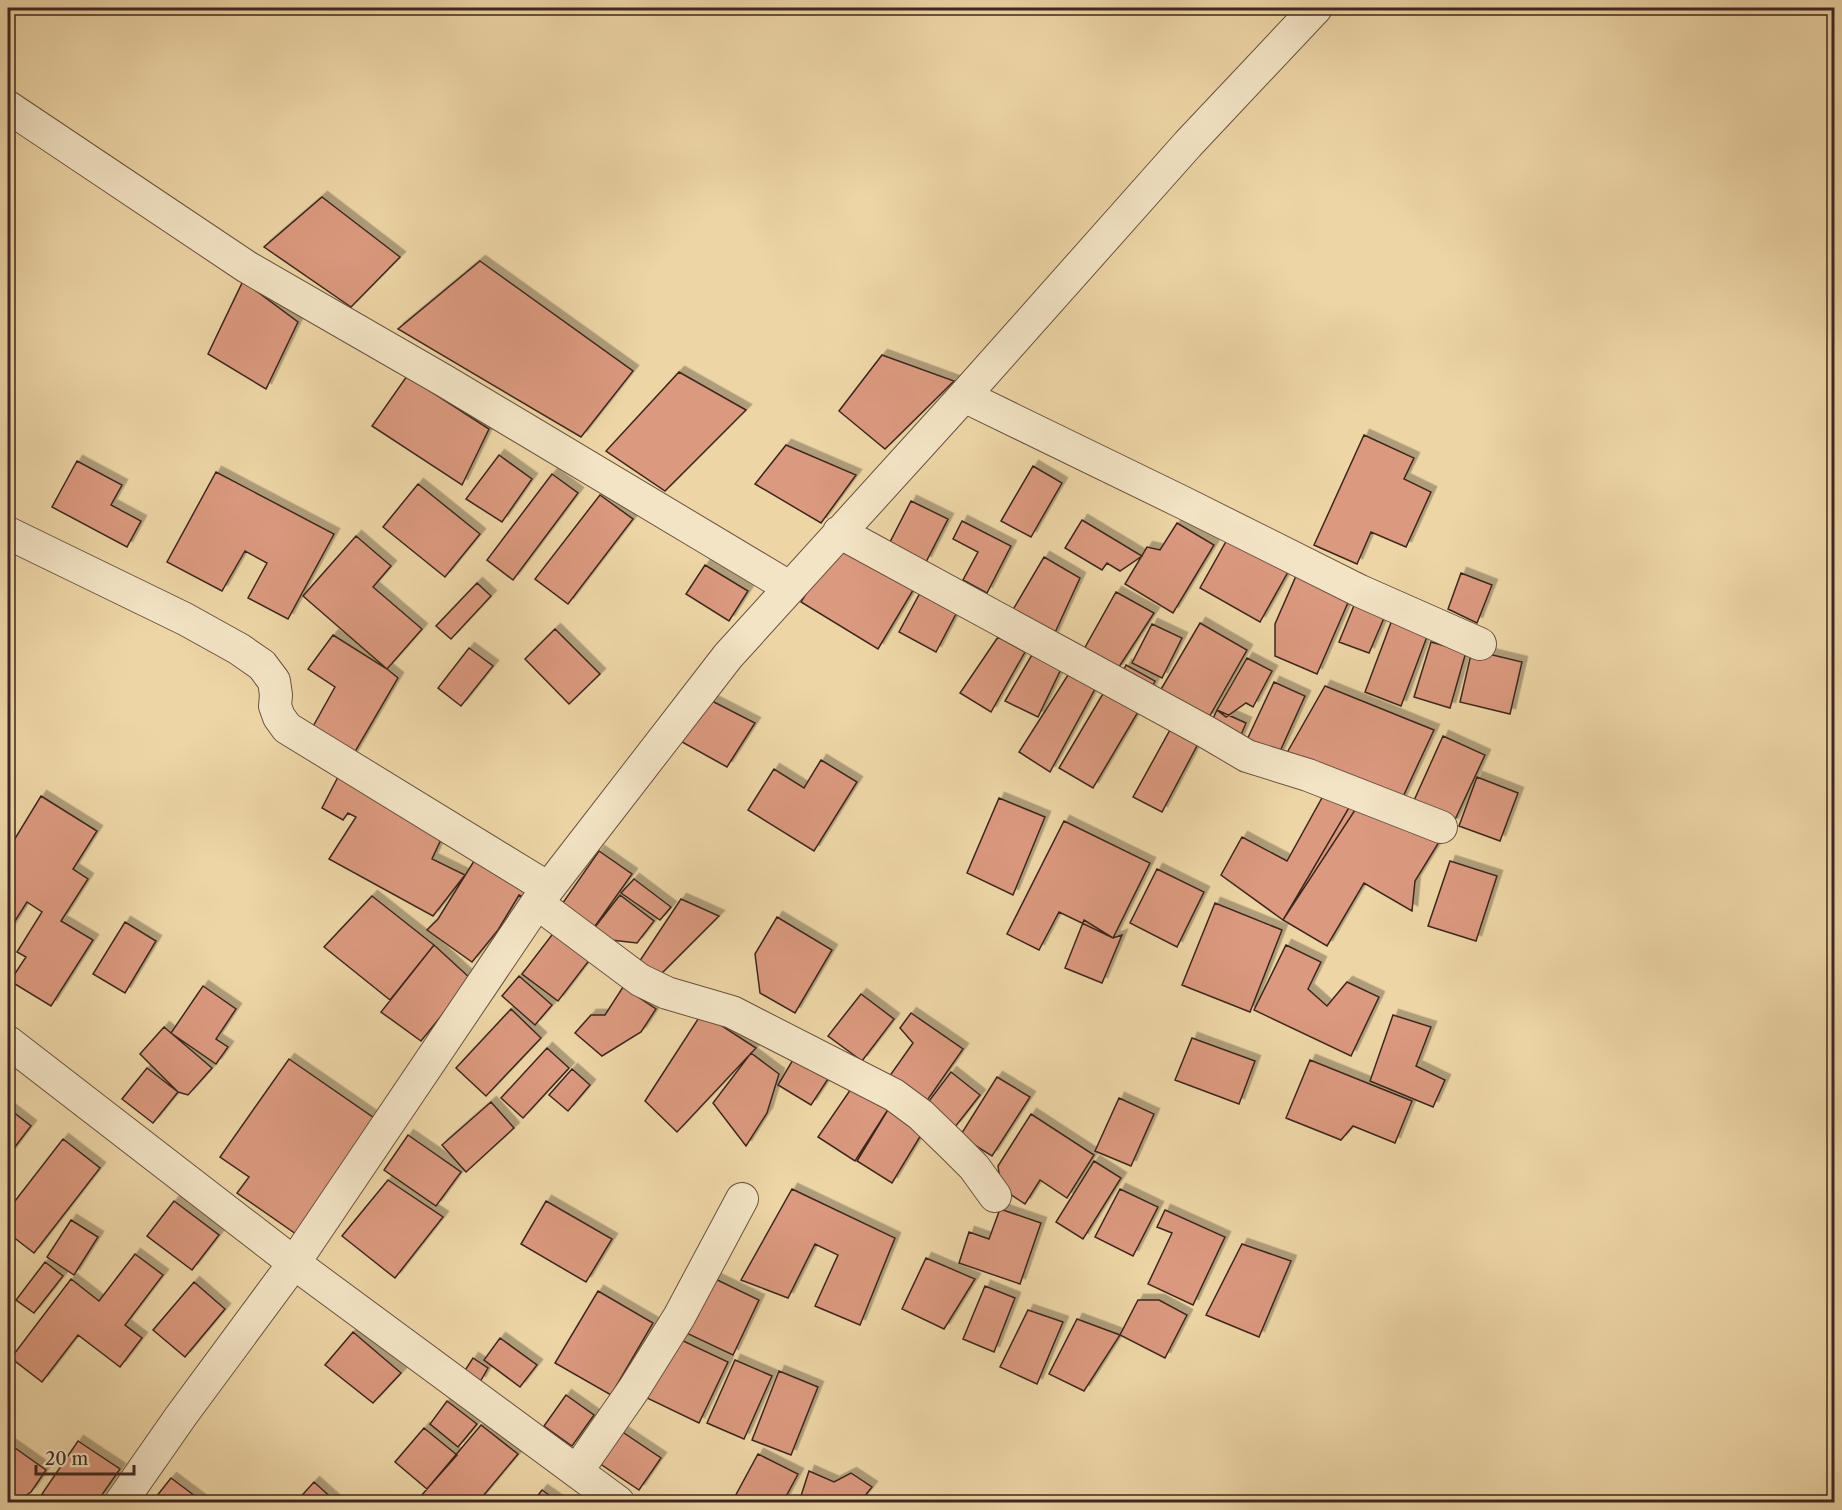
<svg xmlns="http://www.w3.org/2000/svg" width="1842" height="1510" font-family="'Libre Caslon Text',serif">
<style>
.building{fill:#db997f;stroke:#3e271e;stroke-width:1.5;filter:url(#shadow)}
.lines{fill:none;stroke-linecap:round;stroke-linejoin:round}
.street-casing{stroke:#6a5240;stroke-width:34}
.street{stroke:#f3e4c5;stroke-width:32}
</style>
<defs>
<filter id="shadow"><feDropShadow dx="5.5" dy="-5.5" stdDeviation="0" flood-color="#0004"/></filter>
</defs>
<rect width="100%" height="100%" fill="#edd5a6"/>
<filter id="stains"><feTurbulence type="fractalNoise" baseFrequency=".00333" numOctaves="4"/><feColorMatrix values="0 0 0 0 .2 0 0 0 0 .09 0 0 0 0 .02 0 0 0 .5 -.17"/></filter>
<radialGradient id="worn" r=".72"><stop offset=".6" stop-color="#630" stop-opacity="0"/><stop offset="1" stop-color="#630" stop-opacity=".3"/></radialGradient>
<path class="building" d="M 322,197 L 400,257 L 351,307 L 264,247 Z
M 480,261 L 633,371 L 581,437 L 398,329 Z
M 243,281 L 298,322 L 266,389 L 208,354 Z
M 882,355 L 954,381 L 885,449 L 839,411 Z
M 679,372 L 746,410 L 665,491 L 606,451 Z
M 407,376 L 489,429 L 462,485 L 372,426 Z
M 1364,435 L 1414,458 L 1404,479 L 1431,492 L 1406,547 L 1371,532 L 1357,564 L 1314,545 Z
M 786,445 L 856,475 L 821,523 L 755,484 Z
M 499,455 L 532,479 L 502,522 L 466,499 Z
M 77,461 L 122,485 L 111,505 L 141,521 L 127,547 L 52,507 Z
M 1033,466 L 1062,483 L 1031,537 L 1001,521 Z
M 216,472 L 334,534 L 288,619 L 248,598 L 267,563 L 245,551 L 222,591 L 167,562 Z
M 552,474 L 578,493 L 513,580 L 487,560 Z
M 418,484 L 480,534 L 445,577 L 383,527 Z
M 600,495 L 633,519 L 568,604 L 535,579 Z
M 911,501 L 948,519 L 926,562 L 889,544 Z
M 1082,520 L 1142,556 L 1120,571 L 1107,563 L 1102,570 L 1065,548 Z
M 962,521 L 1011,546 L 987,593 L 963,580 L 978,552 L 953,539 Z
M 1177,523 L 1214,545 L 1173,613 L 1125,584 L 1147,547 L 1160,550 Z
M 356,536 L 391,566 L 373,587 L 422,629 L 387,669 L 303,596 Z
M 1228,538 L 1288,572 L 1260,622 L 1200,588 Z
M 838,541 L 915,587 L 878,649 L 801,602 Z
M 1044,557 L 1080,578 L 1053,637 L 1011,613 Z
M 705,565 L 748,591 L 729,621 L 686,594 Z
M 1461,573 L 1492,585 L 1477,623 L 1448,609 Z
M 1296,576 L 1350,598 L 1317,674 L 1275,656 L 1275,624 Z
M 477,583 L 491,596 L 451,639 L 436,626 Z
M 1360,591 L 1390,604 L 1369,653 L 1339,642 Z
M 1116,592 L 1154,613 L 1117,670 L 1083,651 Z
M 920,593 L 957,612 L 936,652 L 899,632 Z
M 1392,620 L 1428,634 L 1401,706 L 1365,692 Z
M 1200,623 L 1247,650 L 1208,719 L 1160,691 Z
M 1152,624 L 1182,638 L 1162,678 L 1132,663 Z
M 555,629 L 600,674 L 569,704 L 525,659 Z
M 333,635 L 387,669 L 398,678 L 352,757 L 311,730 L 335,687 L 308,669 Z
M 998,637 L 1025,652 L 991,712 L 960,693 Z
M 1431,642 L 1466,652 L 1450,708 L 1414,697 Z
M 469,648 L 493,666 L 461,706 L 438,688 Z
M 1472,650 L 1522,662 L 1510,714 L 1460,702 Z
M 1033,653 L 1062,667 L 1038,717 L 1005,701 Z
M 1247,658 L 1272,671 L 1253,707 L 1246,703 L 1226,717 L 1217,710 Z
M 1126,665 L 1155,681 L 1150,691 L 1121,676 Z
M 1068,675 L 1095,689 L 1050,772 L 1019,752 Z
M 1274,682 L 1305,696 L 1277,758 L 1245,744 Z
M 1325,686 L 1434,730 L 1401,801 L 1284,758 Z
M 1104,692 L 1138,712 L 1093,788 L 1059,768 Z
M 708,699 L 755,723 L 727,767 L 682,742 Z
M 1217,710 L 1246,723 L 1238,742 L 1208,729 Z
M 1170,730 L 1198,744 L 1162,812 L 1133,797 Z
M 1443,736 L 1485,755 L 1453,824 L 1412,805 Z
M 821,760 L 857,782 L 814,851 L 748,810 L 774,769 L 804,788 Z
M 339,775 L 444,833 L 432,859 L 465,875 L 433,916 L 329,859 L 356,817 L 348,813 L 343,820 L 322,808 Z
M 1477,777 L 1518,793 L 1500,841 L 1459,826 Z
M 1328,787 L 1359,804 L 1283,920 L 1221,875 L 1242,837 L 1287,861 Z
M 1357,794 L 1439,842 L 1415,881 L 1412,911 L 1364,883 L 1327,946 L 1283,920 Z
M 41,796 L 97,831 L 73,869 L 88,879 L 61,921 L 93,940 L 51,1006 L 10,981 L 26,957 L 17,952 L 42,912 L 27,902 L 8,932 L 8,850 Z
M 999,798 L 1045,817 L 1013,895 L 967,873 Z
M 1064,821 L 1150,863 L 1113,938 L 1059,912 L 1039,950 L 1007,934 Z
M 599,851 L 632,874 L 593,929 L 560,907 Z
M 479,853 L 539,888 L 532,901 L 519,895 L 498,930 L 472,962 L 427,930 L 438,919 Z
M 1450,861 L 1497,876 L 1476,941 L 1428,926 Z
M 1157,869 L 1204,892 L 1177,947 L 1130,923 Z
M 634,879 L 671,907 L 660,920 L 621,893 Z
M 620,895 L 654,921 L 637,943 L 611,940 L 595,927 Z
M 372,896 L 434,945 L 390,1000 L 324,947 Z
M 681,899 L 719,916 L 660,975 L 639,962 Z
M 1215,903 L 1282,930 L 1250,1012 L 1182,985 Z
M 777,917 L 832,950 L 795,1013 L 760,993 L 755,954 Z
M 1084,920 L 1113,938 L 1122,935 L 1102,983 L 1065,968 Z
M 125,922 L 156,941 L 125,993 L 93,974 Z
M 558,927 L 594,954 L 558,1001 L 522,974 Z
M 434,945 L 471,979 L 421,1041 L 381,1012 Z
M 1286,945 L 1321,962 L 1308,989 L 1327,1006 L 1347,982 L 1379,997 L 1351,1056 L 1254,1010 Z
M 519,976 L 552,1005 L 535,1025 L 502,996 Z
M 203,986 L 236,1009 L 216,1039 L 228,1047 L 216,1064 L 171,1033 Z
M 623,987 L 656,1009 L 641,1032 L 602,1056 L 575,1033 L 591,1015 L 605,1015 Z
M 861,994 L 894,1019 L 862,1061 L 828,1036 Z
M 511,1009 L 541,1038 L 486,1096 L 456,1068 Z
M 702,1013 L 756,1048 L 677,1132 L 645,1101 Z
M 911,1013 L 963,1049 L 926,1102 L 889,1077 L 913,1043 L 900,1028 Z
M 1393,1015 L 1431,1027 L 1416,1066 L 1445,1080 L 1433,1107 L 1370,1081 Z
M 164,1027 L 212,1068 L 188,1095 L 178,1092 L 140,1054 Z
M 1192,1038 L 1255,1061 L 1239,1104 L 1175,1080 Z
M 547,1048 L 569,1068 L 523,1118 L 501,1098 Z
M 751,1053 L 779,1074 L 767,1113 L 746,1146 L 713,1103 Z
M 794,1058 L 828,1079 L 811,1105 L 778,1085 Z
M 289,1059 L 377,1120 L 296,1234 L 237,1193 L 249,1177 L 220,1157 Z
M 1310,1060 L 1412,1101 L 1395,1143 L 1353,1126 L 1341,1140 L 1286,1118 Z
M 147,1068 L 178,1092 L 153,1123 L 122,1099 Z
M 572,1069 L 590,1085 L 568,1111 L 549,1095 Z
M 951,1072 L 980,1095 L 955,1127 L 926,1105 Z
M 997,1077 L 1030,1097 L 992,1156 L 960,1136 Z
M 855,1083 L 889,1108 L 855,1161 L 818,1137 Z
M 1119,1098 L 1154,1114 L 1131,1166 L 1095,1151 Z
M 491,1102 L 514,1128 L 466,1172 L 442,1145 Z
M 8,1108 L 31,1126 L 8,1156 Z
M 889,1108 L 924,1130 L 892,1183 L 857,1161 Z
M 1031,1114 L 1094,1155 L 1067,1198 L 1040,1180 L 1025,1204 L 1001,1188 L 998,1166 Z
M 408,1135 L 461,1172 L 436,1206 L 384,1170 Z
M 63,1139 L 100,1168 L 34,1253 L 8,1233 L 8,1210 Z
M 1094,1161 L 1121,1178 L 1083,1239 L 1056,1222 Z
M 388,1180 L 443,1217 L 395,1278 L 342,1236 Z
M 792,1189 L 895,1238 L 860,1325 L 815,1306 L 838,1255 L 815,1244 L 788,1298 L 741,1280 Z
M 1120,1189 L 1158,1207 L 1133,1256 L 1095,1237 Z
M 174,1201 L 219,1235 L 192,1270 L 147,1236 Z
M 546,1201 L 612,1239 L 586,1282 L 521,1244 Z
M 1000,1209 L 1041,1223 L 1020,1284 L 959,1263 L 969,1232 L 989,1239 Z
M 1165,1210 L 1225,1237 L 1193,1305 L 1148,1284 L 1172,1233 L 1157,1227 Z
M 71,1220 L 98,1237 L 74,1275 L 47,1257 Z
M 1242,1244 L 1291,1261 L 1259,1337 L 1206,1315 Z
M 135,1254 L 163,1275 L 125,1325 L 142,1338 L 120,1367 L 78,1335 L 42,1382 L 11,1358 L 71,1279 L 99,1301 Z
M 926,1258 L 975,1279 L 944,1329 L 902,1309 Z
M 45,1262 L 63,1276 L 34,1313 L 16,1300 Z
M 709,1276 L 759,1300 L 733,1355 L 682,1331 Z
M 194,1282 L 225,1309 L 185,1357 L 153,1330 Z
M 985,1286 L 1015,1298 L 994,1352 L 963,1339 Z
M 598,1291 L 653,1323 L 611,1395 L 555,1363 Z
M 1138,1300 L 1159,1300 L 1187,1315 L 1165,1358 L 1120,1335 Z
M 1028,1310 L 1063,1322 L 1037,1384 L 1000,1367 Z
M 1077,1319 L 1120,1335 L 1084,1391 L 1049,1374 Z
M 353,1332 L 401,1373 L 373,1403 L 325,1365 Z
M 500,1338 L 537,1365 L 520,1387 L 484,1360 Z
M 677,1338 L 728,1362 L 699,1423 L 647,1398 Z
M 473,1358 L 488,1368 L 480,1382 L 464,1372 Z
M 735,1360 L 772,1376 L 744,1439 L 707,1423 Z
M 779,1371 L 818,1387 L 791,1455 L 752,1440 Z
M 566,1395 L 594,1415 L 572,1446 L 544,1426 Z
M 447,1401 L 477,1424 L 458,1447 L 430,1424 Z
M 481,1425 L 518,1454 L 478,1502 L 416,1502 Z
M 424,1428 L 457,1455 L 427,1489 L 395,1462 Z
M 618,1429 L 661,1458 L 639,1490 L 596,1461 Z
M 78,1441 L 120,1469 L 97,1502 L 56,1502 L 42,1494 Z
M 8,1443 L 46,1470 L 31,1492 L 16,1502 L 8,1499 Z
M 758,1454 L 798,1474 L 783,1502 L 732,1502 Z
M 809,1471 L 834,1482 L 851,1473 L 872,1487 L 860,1502 L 799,1502 Z
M 171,1478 L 203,1502 L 152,1502 Z
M 314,1482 L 336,1502 L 296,1502 Z
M 542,1490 L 559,1502 L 533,1502 Z"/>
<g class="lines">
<defs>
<path id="street" d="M 8,107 L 247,267 L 443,380 L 789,587
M 964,396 L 1184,503 L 1360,591 L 1480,644
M 839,532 L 1208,733 L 1247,756 L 1308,775 L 1441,827
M 8,533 L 185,619 L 239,649 L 262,665 L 274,681 L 276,695 L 275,706 L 279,717 L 287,728 L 548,888
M 537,903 L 640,980 L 667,993 L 732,1012 L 894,1095 L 921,1115 L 953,1146 L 974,1167 L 995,1196
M 8,1042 L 294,1263 L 618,1502
M 577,1471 L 634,1389 L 679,1317 L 742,1199
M 121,1502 L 181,1416 L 294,1263 L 537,903 L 728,656 L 964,396 L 1188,144 L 1316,8"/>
</defs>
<use href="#street" class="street-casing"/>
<use href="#street" class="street"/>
</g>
<rect width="1842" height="1510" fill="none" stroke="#edd5a6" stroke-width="30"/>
<rect x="9" y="9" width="1824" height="1492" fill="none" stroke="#3e271e" stroke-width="3"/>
<rect x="15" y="15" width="1812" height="1480" fill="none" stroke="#3e271e" stroke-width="1.5"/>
<path d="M36 1465v9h98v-9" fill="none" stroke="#3e271e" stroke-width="3"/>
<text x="45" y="1465" font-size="18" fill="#3e271e" stroke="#f3e4c5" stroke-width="4.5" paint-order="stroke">20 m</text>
<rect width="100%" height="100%" filter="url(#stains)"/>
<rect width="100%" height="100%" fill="url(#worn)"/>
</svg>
